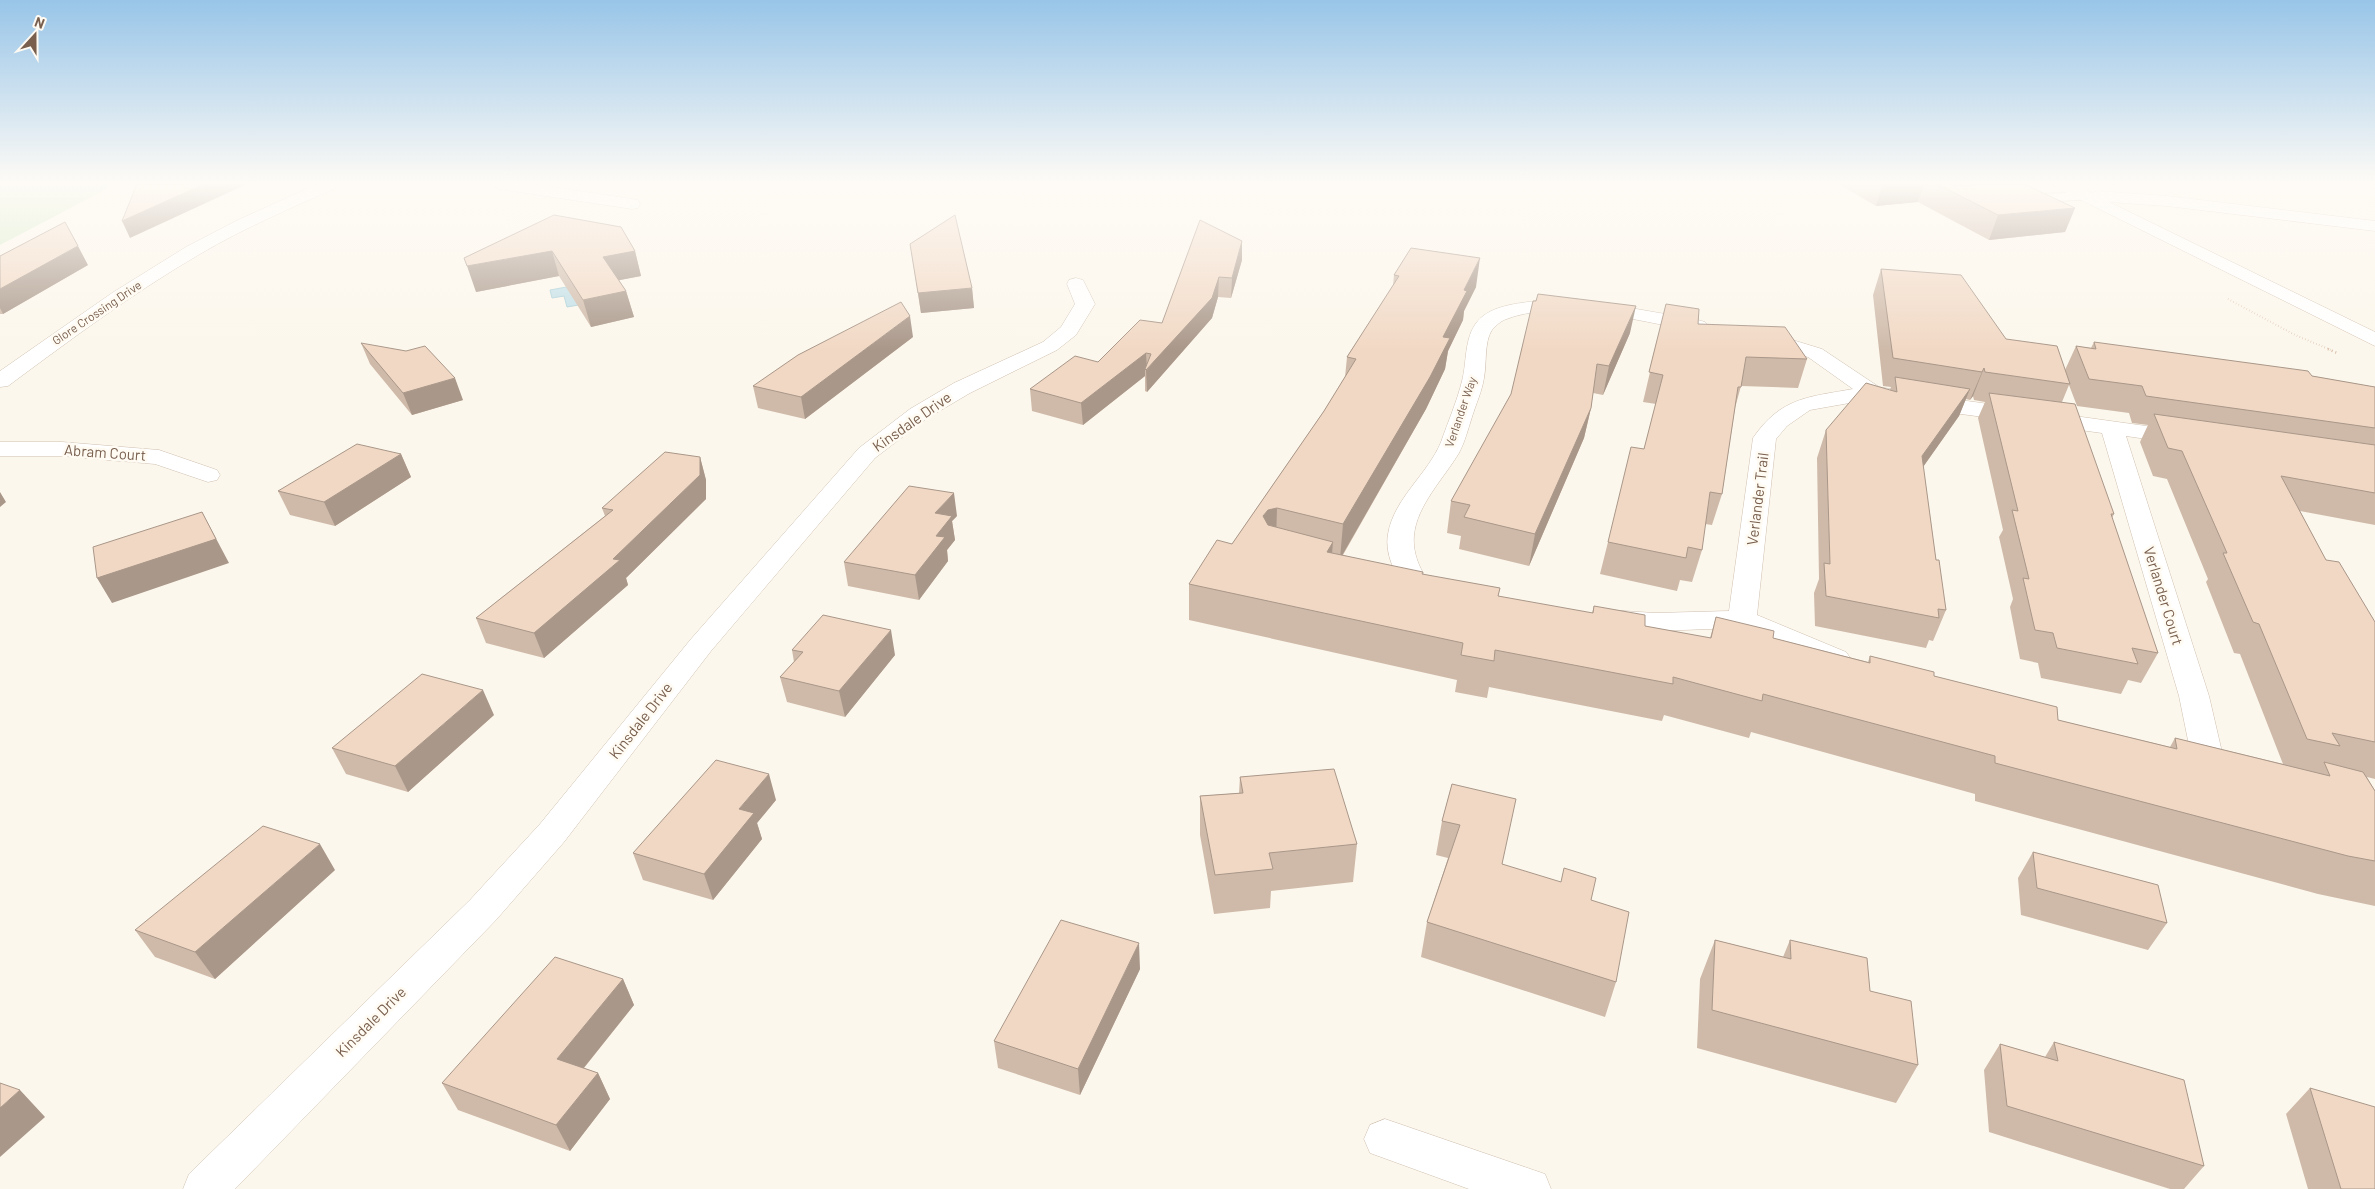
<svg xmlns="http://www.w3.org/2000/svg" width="2375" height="1189" font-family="Barlow,sans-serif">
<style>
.green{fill:#d6ebca}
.water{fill:#c0dfe7;stroke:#a7ced8}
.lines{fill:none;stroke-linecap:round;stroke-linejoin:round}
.lane-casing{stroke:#cfc0b1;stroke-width:2}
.street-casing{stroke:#cfc0b1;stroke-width:1}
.secondary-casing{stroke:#d2c0af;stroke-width:1}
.path-far1{stroke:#d7bca7;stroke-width:2;stroke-dasharray:0.5 2.5;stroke-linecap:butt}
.path{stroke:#d7bca7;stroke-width:2.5;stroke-dasharray:1 3;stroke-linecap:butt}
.lane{fill:#fff;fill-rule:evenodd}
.street{fill:#fff;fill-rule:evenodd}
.secondary{fill:#fff;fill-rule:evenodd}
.wall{fill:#cfbaa9}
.shaded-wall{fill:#a99789}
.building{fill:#f1d8c4;stroke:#a99789}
.labels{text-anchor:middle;stroke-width:5;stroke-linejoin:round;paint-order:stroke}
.far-street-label{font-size:12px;fill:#785f4e;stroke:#fffbf3}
.street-label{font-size:15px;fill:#785f4e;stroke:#fffbf3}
</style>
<rect width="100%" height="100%" fill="#fcf7ec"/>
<path class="green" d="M 0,184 L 116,184 L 0,245 Z"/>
<path class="water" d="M 583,284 L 590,303 L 567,307 L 564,296 L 552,298 L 550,290 Z"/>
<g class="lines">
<defs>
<path id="lane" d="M 2088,192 L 2095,196 L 2093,199 L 2022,203 L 2015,199 L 2022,195 Z"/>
<path id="street" d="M 318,184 L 340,184 L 338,187 C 291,208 244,228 200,254 C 133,293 70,340 8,386 L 0,387 L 0,371 L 112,293 L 186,247 L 238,220 Z
M 491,184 L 533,184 L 632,199 L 638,200 L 640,204 L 638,208 L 632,209 L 499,189 Z
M 1076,278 L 1083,280 L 1095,304 L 1076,335 L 1057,350 L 970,393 L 926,419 L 875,458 L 711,651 L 564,842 L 496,920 L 235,1189 L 183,1189 L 189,1174 L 470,900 L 540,824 L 691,639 L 859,448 L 910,409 L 954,383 L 1043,342 L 1061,327 L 1075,304 L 1067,284 L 1069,280 Z
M 1544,300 C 1597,300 1647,311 1698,320 L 1705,322 L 1708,326 L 1705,330 L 1698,332 C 1645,322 1555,298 1504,320 C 1500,322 1495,326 1492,330 C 1484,342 1487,363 1484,378 C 1482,391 1476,404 1472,417 C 1468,429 1465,442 1459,453 C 1444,478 1417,505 1414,535 C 1412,557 1423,574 1434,591 L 1430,597 L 1420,599 L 1410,597 C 1398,578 1384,557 1388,534 C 1394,498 1428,474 1441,442 C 1448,422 1457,401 1462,381 C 1467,362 1464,338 1477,322 C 1491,304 1523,303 1544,300 Z
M 1763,331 L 1822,349 L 1879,387 L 1924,395 L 2189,432 L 2193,437 L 2189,442 L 2181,444 L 2126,436 L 2209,696 L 2225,765 L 2220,773 L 2209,776 L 2198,773 L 2193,765 L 2179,696 L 2102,433 L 1924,409 L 1872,399 L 1810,410 L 1787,426 L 1776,439 L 1757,615 L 1846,652 L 1851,659 L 1846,666 L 1836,668 L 1826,666 L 1738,628 L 1655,631 L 1598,625 L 1594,619 L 1598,613 L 1608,610 L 1655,613 L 1729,611 L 1753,438 C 1781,397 1809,397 1853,389 L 1808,357 L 1756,341 L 1753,337 L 1756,333 Z
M 0,442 L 62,442 L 159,450 L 217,470 L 220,475 L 217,480 L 208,482 L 155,464 L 62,456 L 0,456 Z
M 1385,1119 L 1545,1174 L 1551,1189 L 1469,1189 L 1370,1153 L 1364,1139 L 1370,1125 Z"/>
<path id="secondary" d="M 2053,184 L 2074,184 L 2092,193 L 2098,191 L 2167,196 L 2375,221 L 2375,231 L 2167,206 L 2109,202 L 2375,332 L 2375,346 L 2055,187 Z"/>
</defs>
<use href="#lane" class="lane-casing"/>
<use href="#street" class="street-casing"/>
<use href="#secondary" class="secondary-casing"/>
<path class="path-far1" d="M 2228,299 L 2295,335 L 2331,350"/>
<path class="path" d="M 2328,349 L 2337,353"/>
<use href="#lane" class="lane"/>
<use href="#street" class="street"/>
<use href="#secondary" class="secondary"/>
</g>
<path class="wall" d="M 1838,184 L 2024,184 L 2075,208 L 2065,232 L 1989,240 L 1918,202 L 1876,206 Z
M 554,215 L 635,251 L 641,276 L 619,280 L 626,291 L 634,317 L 591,327 L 559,276 L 476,292 Z
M 1200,220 L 1242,260 L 1231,298 L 1218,297 L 1212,318 L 1147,392 L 1145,391 L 1145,376 L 1083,425 L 1032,411 L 1030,389 L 1098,362 L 1162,323 Z
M 910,244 L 972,288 L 974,308 L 921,313 Z
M 0,256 L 88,265 L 3,314 L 0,314 Z
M 1881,269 L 2006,339 L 2065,370 L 2076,346 L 2091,348 L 2094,342 L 2312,376 L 2375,387 L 2375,525 L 2300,511 L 2326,560 L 2375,622 L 2375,779 L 2367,777 L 2375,791 L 2375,906 L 2318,894 L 1975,801 L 1975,794 L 1751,732 L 1749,738 L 1664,715 L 1662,721 L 1489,687 L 1487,698 L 1455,692 L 1457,680 L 1189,620 L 1189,584 L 1232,544 L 1324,411 L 1345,377 L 1347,357 L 1393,286 L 1394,275 L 1476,287 L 1464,311 L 1463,320 L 1448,351 L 1445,369 L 1426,409 L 1343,555 L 1423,575 L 1500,588 L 1498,597 L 1592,613 L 1594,606 L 1645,626 L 1710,638 L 1716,617 L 1773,638 L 1868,662 L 1870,656 L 1934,676 L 2058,720 L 2170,747 L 2175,738 L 2283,764 L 2240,654 L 2234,653 L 2206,582 L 2208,579 L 2167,479 L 2153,476 L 2140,442 L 2148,425 L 2132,423 L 2129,413 L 2077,406 L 2069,385 L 2062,402 L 2114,514 L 2112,518 L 2158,653 L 2141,683 L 2128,680 L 2121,694 L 2041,678 L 2038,663 L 2020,659 L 2010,607 L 2013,599 L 1999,537 L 2003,530 L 1978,418 L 1985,402 L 1974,400 L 1973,396 L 1970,400 L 1966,399 L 1959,416 L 1923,467 L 1936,560 L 1946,610 L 1933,641 L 1929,640 L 1926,648 L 1815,626 L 1814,593 L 1819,579 L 1817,458 L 1826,430 L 1890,390 L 1891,387 L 1883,386 L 1873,295 Z
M 1666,304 L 1698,324 L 1807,359 L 1798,388 L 1741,386 L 1735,408 L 1722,494 L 1712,525 L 1705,524 L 1702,550 L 1692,582 L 1680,580 L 1677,591 L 1600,574 L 1608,542 L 1644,449 L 1656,404 L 1643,402 Z
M 1630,333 L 1603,395 L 1593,393 L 1591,408 L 1584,438 L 1529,566 L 1459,549 L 1461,536 L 1447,533 L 1451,501 Z
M 913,337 L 805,419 L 758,408 L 753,386 Z
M 361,343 L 463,400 L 412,415 L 370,364 Z
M 401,454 L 411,477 L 335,526 L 290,515 L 278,491 Z
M 700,457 L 706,480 L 706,499 L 626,578 L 628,585 L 544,658 L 486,643 L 476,618 L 605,516 L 602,508 Z
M 957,516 L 952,521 L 955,540 L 947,550 L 948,561 L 919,600 L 848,586 L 844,562 Z
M 792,650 L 895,655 L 845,717 L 787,702 L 780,677 L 794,662 Z
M 494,715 L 408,792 L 346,774 L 332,748 Z
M 1240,777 L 1357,844 L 1353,882 L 1271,891 L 1270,908 L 1214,914 L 1200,835 L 1200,796 L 1239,793 Z
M 1452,784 L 1502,864 L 1591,900 L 1616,982 L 1605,1017 L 1421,957 L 1427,922 L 1448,858 L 1436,855 L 1442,821 Z
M 776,800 L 757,823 L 762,839 L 713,900 L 643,880 L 633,853 Z
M 2033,852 L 2167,923 L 2148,950 L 2021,915 L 2018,878 Z
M 335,870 L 215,979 L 155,957 L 135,930 Z
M 1715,940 L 1783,957 L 1790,940 L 1870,991 L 1918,1065 L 1896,1103 L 1697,1048 L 1700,979 Z
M 1140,969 L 1080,1095 L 998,1068 L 994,1041 Z
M 623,979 L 634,1005 L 584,1068 L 598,1073 L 610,1099 L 570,1151 L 458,1110 L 442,1083 Z
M 2054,1042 L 2204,1166 L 2184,1189 L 2170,1189 L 1989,1132 L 1984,1070 L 2000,1044 L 2045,1057 Z
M 2310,1088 L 2375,1189 L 2308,1189 L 2286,1114 Z"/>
<path class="shaded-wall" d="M 204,184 L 247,184 L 130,238 L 122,221 Z
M 1883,184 L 1924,184 L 1918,202 L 1876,206 Z
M 2075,208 L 2065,232 L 1989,240 L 1998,215 Z
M 1242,241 L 1242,260 L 1231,298 L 1232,278 Z
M 78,246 L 88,265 L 3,314 L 0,308 L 0,289 Z
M 552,251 L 559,276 L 476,292 L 467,266 Z
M 635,251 L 641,276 L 610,282 L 603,257 Z
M 1480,258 L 1476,287 L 1464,311 L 1463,320 L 1448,351 L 1445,369 L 1426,409 L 1340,559 L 1343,524 L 1443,337 L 1464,290 Z
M 1219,277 L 1218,297 L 1212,318 L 1147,392 L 1146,370 L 1145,369 L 1145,376 L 1083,425 L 1081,403 L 1146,353 L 1147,370 Z
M 972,288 L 974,308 L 921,313 L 918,293 Z
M 626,291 L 634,317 L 591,327 L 583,300 Z
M 1636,306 L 1630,333 L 1603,395 L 1609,366 Z
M 910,316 L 913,337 L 805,419 L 801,397 Z
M 1984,368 L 1973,396 L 1970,400 L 1982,372 Z
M 455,378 L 463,400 L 412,415 L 403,393 Z
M 1970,389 L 1959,416 L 1911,484 L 1922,456 Z
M 1591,408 L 1584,438 L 1529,566 L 1535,534 Z
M 401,454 L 411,477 L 335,526 L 324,502 Z
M 700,457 L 706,480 L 706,499 L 626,578 L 628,585 L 544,658 L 534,633 L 613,559 Z
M 0,492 L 6,502 L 0,507 Z
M 954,493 L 957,516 L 952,521 L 955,540 L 947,550 L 948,561 L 919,600 L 915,575 L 936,536 L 935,513 Z
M 1277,508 L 1276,542 L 1263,516 L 1268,510 Z
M 202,512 L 229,563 L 112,603 L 97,578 Z
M 1333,542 L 1330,577 L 1327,552 Z
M 891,630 L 895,655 L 845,717 L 839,691 Z
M 483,690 L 494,715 L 408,792 L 395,766 Z
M 769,774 L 776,800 L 757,823 L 762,839 L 713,900 L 704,874 L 739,809 Z
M 320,844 L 335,870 L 215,979 L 195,952 Z
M 1139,943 L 1140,969 L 1080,1095 L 1078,1069 Z
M 623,979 L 634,1005 L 570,1085 L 557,1059 Z
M 598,1073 L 610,1099 L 570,1151 L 556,1125 Z
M 20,1090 L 45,1117 L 0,1157 L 0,1108 Z"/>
<path class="building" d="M 137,184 L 204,184 L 122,221 Z
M 1937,184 L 1951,184 L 1954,186 L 1984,184 L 2024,184 L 2075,208 L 1998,215 Z
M 554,215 L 621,227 L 635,251 L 603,257 L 626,291 L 583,300 L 552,251 L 467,266 L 464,258 Z
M 955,215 L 972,288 L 918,293 L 910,244 Z
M 1200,220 L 1242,241 L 1232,278 L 1219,277 L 1212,298 L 1146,370 L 1145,369 L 1151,354 L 1146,353 L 1081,403 L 1030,389 L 1075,356 L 1098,362 L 1140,320 L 1162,323 Z
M 65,222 L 78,246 L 0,289 L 0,256 Z
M 1411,248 L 1480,258 L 1464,290 L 1467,291 L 1443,337 L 1450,338 L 1430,377 L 1343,524 L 1277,508 L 1268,510 L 1263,516 L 1268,525 L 1333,542 L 1327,552 L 1423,572 L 1422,574 L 1500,588 L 1498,596 L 1593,613 L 1594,606 L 1645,615 L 1645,626 L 1711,638 L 1716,617 L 1774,631 L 1773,638 L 1870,663 L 1870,656 L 1934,672 L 1934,676 L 2057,707 L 2058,720 L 2177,749 L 2175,738 L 2330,776 L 2324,762 L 2363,772 L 2375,791 L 2375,861 L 2348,856 L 1995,763 L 1995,756 L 1763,694 L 1762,701 L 1673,677 L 1673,684 L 1495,650 L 1494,661 L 1461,655 L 1463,643 L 1189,584 L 1217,540 L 1232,544 L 1324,411 L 1356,359 L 1347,357 L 1399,276 L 1394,275 Z
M 1881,269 L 1961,275 L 2006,339 L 2057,346 L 2070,384 L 1985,372 L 1984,368 L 1982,372 L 1893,358 Z
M 1538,294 L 1636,306 L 1609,366 L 1597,364 L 1591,408 L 1535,534 L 1464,517 L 1470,505 L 1451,501 L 1511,394 L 1533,301 L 1536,301 Z
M 901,302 L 910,316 L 801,397 L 753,386 L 798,355 Z
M 1666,304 L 1699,309 L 1698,324 L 1785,327 L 1807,359 L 1746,357 L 1741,387 L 1738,387 L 1722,494 L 1710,492 L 1702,550 L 1688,547 L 1686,558 L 1608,542 L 1631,447 L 1644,449 L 1663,375 L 1649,372 Z
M 2094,342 L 2308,371 L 2312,376 L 2375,387 L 2375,428 L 2146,396 L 2142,386 L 2089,379 L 2076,346 L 2096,349 Z
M 361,343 L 406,351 L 425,346 L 455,378 L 403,393 Z
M 1895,377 L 1970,389 L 1922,456 L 1936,560 L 1939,560 L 1946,610 L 1938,609 L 1939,618 L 1826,596 L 1824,563 L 1830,564 L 1826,430 L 1866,383 L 1897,392 Z
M 1989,393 L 2075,404 L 2114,514 L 2111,514 L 2158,653 L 2132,648 L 2138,664 L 2057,648 L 2053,633 L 2035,630 L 2023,578 L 2029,579 L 2012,510 L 2018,511 Z
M 2154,414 L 2375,445 L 2375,493 L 2281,476 L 2326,560 L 2339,562 L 2375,622 L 2375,742 L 2332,733 L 2340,746 L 2307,739 L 2259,624 L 2253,622 L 2223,553 L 2227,553 L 2182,451 L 2168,448 Z
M 357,444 L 401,454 L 324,502 L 278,491 Z
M 665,452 L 700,457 L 700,475 L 613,559 L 620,560 L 534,633 L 476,618 L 613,510 L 602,508 Z
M 909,486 L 954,493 L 935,513 L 952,516 L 936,536 L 945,537 L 915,575 L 844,562 Z
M 202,512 L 216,539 L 97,578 L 93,547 Z
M 823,615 L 891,630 L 839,691 L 780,677 L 803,652 L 792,650 Z
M 422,674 L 483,690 L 395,766 L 332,748 Z
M 716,760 L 769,774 L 739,809 L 754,813 L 704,874 L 633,853 Z
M 1334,769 L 1357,844 L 1269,853 L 1273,869 L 1215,875 L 1200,796 L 1243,793 L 1240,777 Z
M 1452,784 L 1516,799 L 1502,864 L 1561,882 L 1564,868 L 1596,878 L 1591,900 L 1629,912 L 1616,982 L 1427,922 L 1460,825 L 1442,821 Z
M 263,826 L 320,844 L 195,952 L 135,930 Z
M 2033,852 L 2158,885 L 2167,923 L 2037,888 Z
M 1061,920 L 1139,943 L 1078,1069 L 994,1041 Z
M 1715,940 L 1791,959 L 1790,940 L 1867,958 L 1870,991 L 1911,1001 L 1918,1065 L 1712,1010 Z
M 555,957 L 623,979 L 557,1059 L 598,1073 L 556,1125 L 442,1083 Z
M 2054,1042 L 2184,1080 L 2204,1166 L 2007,1106 L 2000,1044 L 2058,1061 Z
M 0,1083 L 20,1090 L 0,1108 Z
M 2310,1088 L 2375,1107 L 2375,1189 L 2341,1189 Z"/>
<linearGradient id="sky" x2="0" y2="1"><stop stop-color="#98c5e8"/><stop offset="0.52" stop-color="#fefbf6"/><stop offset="1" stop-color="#fefbf6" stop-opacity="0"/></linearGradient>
<rect width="2375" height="351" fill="url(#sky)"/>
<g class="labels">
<g class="far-street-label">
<text transform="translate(97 313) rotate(-34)" y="4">Glore Crossing Drive</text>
<text transform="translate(1461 412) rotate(-71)" y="4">Verlander Way</text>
</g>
<g class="street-label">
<text transform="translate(912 422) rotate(-35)" y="5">Kinsdale Drive</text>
<text transform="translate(105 453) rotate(4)" y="5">Abram Court</text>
<text transform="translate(1758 499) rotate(-83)" y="5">Verlander Trail</text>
<text transform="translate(2163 596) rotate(73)" y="5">Verlander Court</text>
<text transform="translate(641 721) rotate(-52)" y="5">Kinsdale Drive</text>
<text transform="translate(371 1022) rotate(-45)" y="5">Kinsdale Drive</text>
</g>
</g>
<g transform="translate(35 35) rotate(21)" stroke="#fffbf3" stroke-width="4" paint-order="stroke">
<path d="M0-4L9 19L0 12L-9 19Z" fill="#785f4e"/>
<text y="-8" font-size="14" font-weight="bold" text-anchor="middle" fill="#785f4e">N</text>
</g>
</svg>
